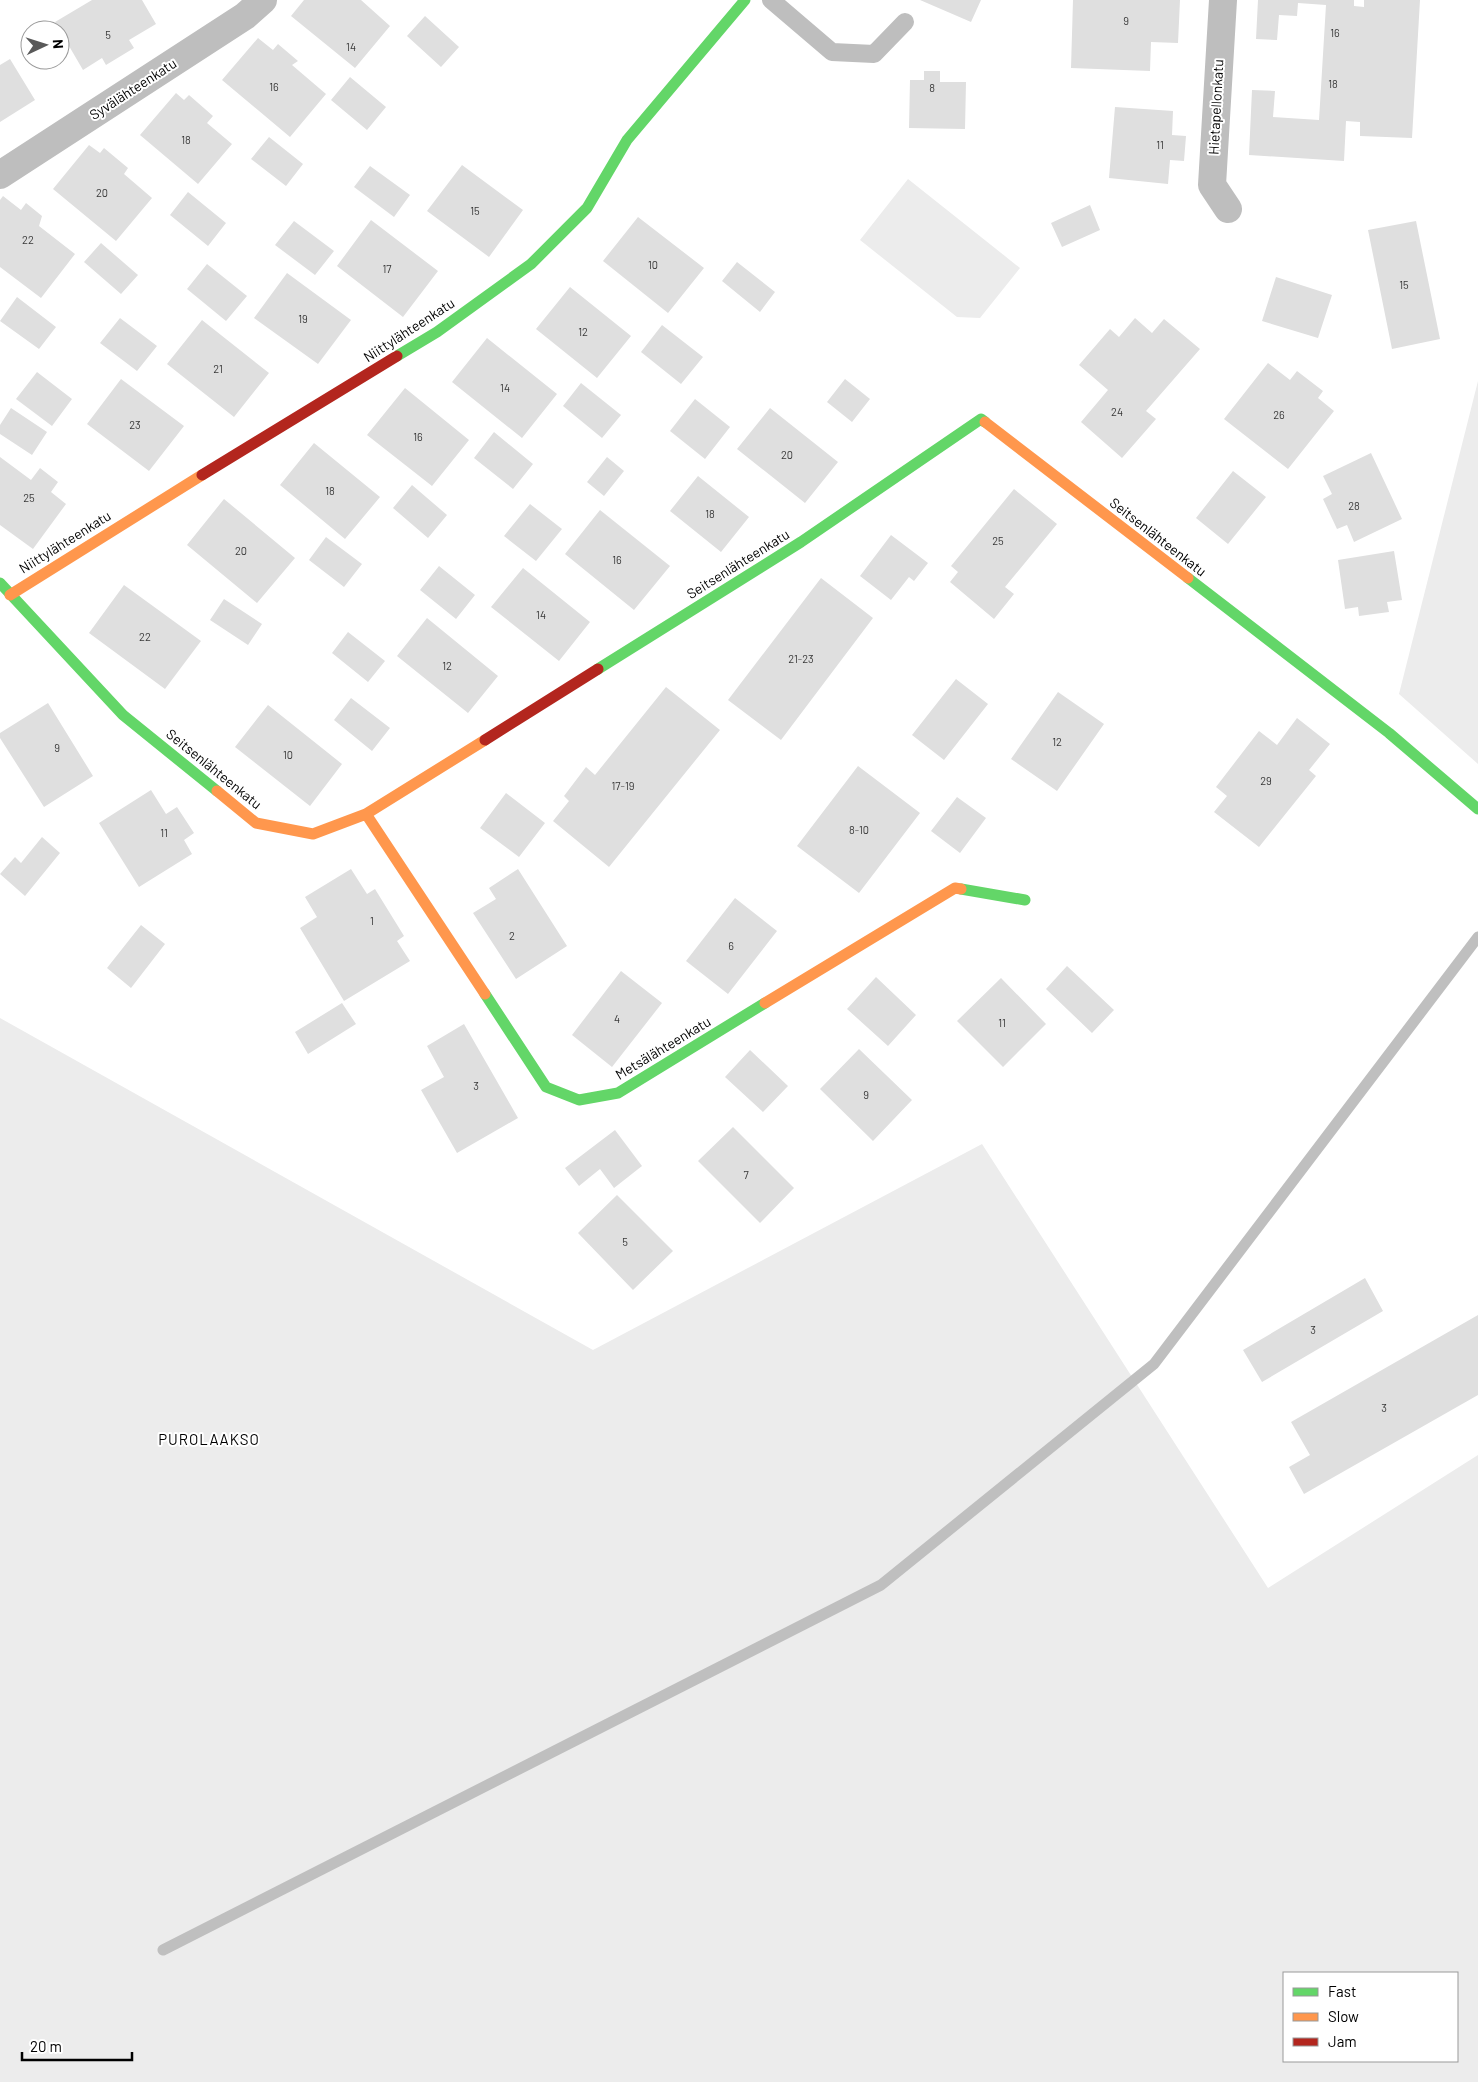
<svg xmlns="http://www.w3.org/2000/svg" width="1478" height="2082" font-family="Barlow,sans-serif">
<style>
.green{fill:#ececec;fill-rule:evenodd}
.lines{fill:none;stroke-linecap:round;stroke-linejoin:round}
.stream{stroke:#bfbfbf;stroke-width:11}
.building{fill:#dfdfdf}
.lane{stroke:#bebebe;stroke-width:18}
.street{stroke:#bebebe;stroke-width:28}
.fast{stroke:#63d668;stroke-width:11}
.slow{stroke:#ff974d;stroke-width:11}
.jam{stroke:#b3261e;stroke-width:11}
.labels{text-anchor:middle;stroke-width:4;stroke-linejoin:round;paint-order:stroke}
.number-label{font-size:11px;fill:#383838}
.street-label{font-size:14px;fill:#000;stroke:#fff}
.neighbourhood-label{font-size:15px;letter-spacing:1px;fill:#000;stroke:#fff}
</style>
<rect width="100%" height="100%" fill="#fff"/>
<path class="green" d="M 908,179 L 1020,268 L 980,318 L 957,317 L 860,240 Z
M 1478,381 L 1478,764 L 1399,694 Z
M 0,1018 L 593,1350 L 982,1144 L 1268,1588 L 1478,1455 L 1478,2082 L 0,2082 ZM 1457,1973 L 1457,2061 L 1284,2061 L 1284,1973 Z"/>
<g class="lines">
<path class="stream" d="M 163,1950 L 881,1585 L 1154,1364 L 1478,937"/>
</g>
<path class="building" d="M 92,0 L 142,0 L 156,24 L 129,40 L 134,48 L 106,65 L 102,58 L 83,70 L 55,22 Z
M 304,0 L 361,0 L 390,26 L 355,68 L 291,16 Z
M 920,0 L 981,0 L 971,22 Z
M 1073,0 L 1180,0 L 1178,43 L 1151,42 L 1150,71 L 1071,68 Z
M 1258,0 L 1354,0 L 1354,6 L 1364,7 L 1364,0 L 1420,0 L 1412,138 L 1360,136 L 1360,122 L 1346,121 L 1344,161 L 1249,155 L 1252,90 L 1275,91 L 1273,117 L 1319,120 L 1326,5 L 1298,3 L 1297,16 L 1279,15 L 1277,40 L 1256,39 Z
M 425,16 L 459,47 L 441,67 L 407,36 Z
M 258,38 L 273,50 L 278,44 L 298,61 L 292,65 L 326,94 L 290,137 L 222,80 Z
M 10,59 L 35,100 L 0,122 L 0,65 Z
M 924,71 L 940,71 L 940,82 L 966,82 L 965,129 L 909,128 L 910,80 L 924,80 Z
M 350,77 L 386,107 L 367,130 L 331,100 Z
M 176,93 L 184,100 L 189,95 L 213,116 L 207,123 L 232,144 L 198,184 L 140,135 Z
M 1115,107 L 1173,111 L 1172,135 L 1186,136 L 1184,161 L 1170,160 L 1168,184 L 1109,178 Z
M 269,137 L 303,164 L 286,186 L 251,159 Z
M 89,145 L 100,153 L 104,148 L 128,168 L 124,174 L 152,198 L 116,241 L 53,189 Z
M 462,165 L 523,210 L 489,257 L 427,211 Z
M 370,166 L 410,195 L 394,217 L 354,187 Z
M 188,192 L 226,223 L 208,246 L 170,215 Z
M 3,196 L 21,210 L 26,203 L 42,216 L 39,226 L 75,254 L 41,298 L 0,267 L 0,200 Z
M 1090,205 L 1100,230 L 1062,247 L 1051,223 Z
M 638,217 L 704,268 L 668,313 L 603,261 Z
M 371,220 L 438,271 L 403,317 L 337,266 Z
M 294,221 L 334,251 L 315,275 L 275,245 Z
M 1416,221 L 1440,339 L 1392,349 L 1368,230 Z
M 101,243 L 138,275 L 121,294 L 84,262 Z
M 737,262 L 775,292 L 760,312 L 722,281 Z
M 207,264 L 247,296 L 226,321 L 187,289 Z
M 287,273 L 351,320 L 318,364 L 254,318 Z
M 1276,277 L 1332,295 L 1318,338 L 1262,321 Z
M 570,287 L 631,336 L 597,378 L 536,329 Z
M 17,297 L 56,327 L 39,349 L 0,321 Z
M 120,318 L 157,346 L 137,371 L 100,343 Z
M 1135,318 L 1152,333 L 1164,319 L 1200,349 L 1146,411 L 1156,419 L 1122,458 L 1081,422 L 1108,390 L 1079,365 L 1110,329 L 1119,337 Z
M 202,320 L 269,373 L 234,417 L 167,364 Z
M 662,325 L 703,357 L 681,384 L 641,352 Z
M 487,338 L 557,394 L 522,438 L 452,382 Z
M 1268,363 L 1290,380 L 1297,371 L 1323,391 L 1318,398 L 1334,411 L 1288,469 L 1224,419 Z
M 37,372 L 72,399 L 52,426 L 16,399 Z
M 121,379 L 184,426 L 149,471 L 87,424 Z
M 845,379 L 870,399 L 852,422 L 827,402 Z
M 581,383 L 621,415 L 602,438 L 563,406 Z
M 405,388 L 469,440 L 432,486 L 367,435 Z
M 695,399 L 730,427 L 705,459 L 670,431 Z
M 11,408 L 47,432 L 32,455 L 0,434 L 0,425 Z
M 770,408 L 838,462 L 805,503 L 737,449 Z
M 494,432 L 533,464 L 513,489 L 474,458 Z
M 314,443 L 380,497 L 345,539 L 280,485 Z
M 1371,453 L 1402,519 L 1354,542 L 1347,525 L 1337,529 L 1323,499 L 1332,494 L 1323,476 Z
M 0,457 L 31,480 L 40,468 L 58,482 L 51,492 L 66,504 L 33,549 L 0,525 Z
M 607,457 L 624,471 L 604,496 L 587,482 Z
M 1233,471 L 1266,497 L 1228,544 L 1196,518 Z
M 698,476 L 749,517 L 721,552 L 670,511 Z
M 412,485 L 447,515 L 428,538 L 393,508 Z
M 1014,489 L 1057,524 L 1005,587 L 1014,594 L 994,619 L 950,582 L 958,572 L 951,566 Z
M 224,499 L 295,558 L 257,603 L 187,545 Z
M 530,504 L 562,529 L 536,561 L 504,536 Z
M 600,510 L 670,566 L 634,610 L 565,554 Z
M 891,535 L 928,563 L 914,581 L 909,577 L 891,600 L 860,576 Z
M 326,537 L 362,564 L 344,587 L 309,560 Z
M 1394,551 L 1402,600 L 1387,602 L 1389,612 L 1359,616 L 1358,607 L 1345,609 L 1338,560 Z
M 439,566 L 475,595 L 456,619 L 420,590 Z
M 523,568 L 590,622 L 559,661 L 491,607 Z
M 821,578 L 873,618 L 781,740 L 728,700 Z
M 124,585 L 201,641 L 165,689 L 89,633 Z
M 224,599 L 262,624 L 248,645 L 210,620 Z
M 427,618 L 498,676 L 468,713 L 397,656 Z
M 348,632 L 385,661 L 368,682 L 332,653 Z
M 956,679 L 988,704 L 944,760 L 912,735 Z
M 666,687 L 720,730 L 609,867 L 553,821 L 569,801 L 564,796 L 586,767 L 595,775 Z
M 1058,692 L 1104,724 L 1057,791 L 1011,759 Z
M 351,698 L 390,728 L 372,751 L 334,720 Z
M 48,703 L 93,776 L 44,807 L 0,738 L 0,733 Z
M 268,705 L 342,764 L 310,806 L 235,747 Z
M 1297,718 L 1330,744 L 1309,770 L 1316,776 L 1259,847 L 1214,812 L 1227,796 L 1216,787 L 1259,731 L 1277,745 Z
M 858,766 L 920,813 L 859,893 L 797,846 Z
M 151,790 L 166,814 L 177,807 L 194,833 L 184,840 L 192,854 L 139,887 L 99,823 Z
M 506,793 L 545,823 L 519,857 L 480,828 Z
M 957,797 L 986,818 L 960,853 L 931,831 Z
M 42,837 L 60,853 L 25,896 L 0,874 L 15,857 L 21,863 Z
M 351,869 L 367,894 L 375,889 L 404,936 L 397,941 L 410,961 L 344,1001 L 300,928 L 317,917 L 305,897 Z
M 518,869 L 567,946 L 516,979 L 473,913 L 496,899 L 489,888 Z
M 735,898 L 777,931 L 728,994 L 686,961 Z
M 141,925 L 165,944 L 131,988 L 107,968 Z
M 1067,966 L 1114,1010 L 1092,1033 L 1046,989 Z
M 621,971 L 662,1003 L 612,1067 L 572,1035 Z
M 876,977 L 916,1015 L 888,1046 L 847,1009 Z
M 1001,978 L 1046,1024 L 1003,1067 L 957,1021 Z
M 342,1003 L 356,1024 L 308,1054 L 295,1032 Z
M 464,1024 L 518,1118 L 457,1153 L 421,1090 L 444,1077 L 427,1046 Z
M 859,1049 L 912,1100 L 873,1141 L 820,1089 Z
M 750,1050 L 788,1086 L 763,1112 L 725,1077 Z
M 733,1127 L 794,1188 L 760,1223 L 698,1161 Z
M 615,1130 L 642,1166 L 614,1188 L 600,1169 L 579,1186 L 565,1168 Z
M 617,1195 L 673,1251 L 633,1290 L 578,1233 Z
M 1365,1278 L 1383,1311 L 1262,1382 L 1243,1350 Z
M 1478,1315 L 1478,1395 L 1304,1494 L 1289,1467 L 1310,1455 L 1291,1422 Z"/>
<g class="lines">
<path class="lane" d="M 771,0 L 832,52 L 874,54 L 905,22"/>
<path class="street" d="M 1223,0 L 1212,185 L 1228,209
M 0,175 L 245,16 L 263,0"/>
<path class="fast" d="M 397,356 L 437,332 L 531,264 L 587,208 L 627,140 L 745,0
M 1188,578 L 1389,733 L 1478,809
M 0,583 L 123,715 L 217,791
M 598,669 L 801,542 L 981,419 L 985,422
M 961,889 L 1025,900
M 485,994 L 546,1087 L 579,1100 L 618,1093 L 765,1003"/>
<path class="slow" d="M 985,422 L 1188,578
M 10,595 L 202,475
M 217,791 L 256,823 L 313,834 L 366,814 L 485,740
M 366,814 L 485,994
M 765,1003 L 955,888 L 961,889"/>
<path class="jam" d="M 202,475 L 397,356
M 485,740 L 598,669"/>
</g>
<g class="labels">
<g class="number-label">
<text x="1126" y="25">9</text>
<text x="1335" y="37">16</text>
<text x="108" y="39">5</text>
<text x="351" y="51">14</text>
<text x="1333" y="88">18</text>
<text x="274" y="91">16</text>
<text x="932" y="92">8</text>
<text x="186" y="144">18</text>
<text x="1160" y="149">11</text>
<text x="102" y="197">20</text>
<text x="475" y="215">15</text>
<text x="28" y="244">22</text>
<text x="653" y="269">10</text>
<text x="387" y="273">17</text>
<text x="1404" y="289">15</text>
<text x="303" y="323">19</text>
<text x="583" y="336">12</text>
<text x="218" y="373">21</text>
<text x="505" y="392">14</text>
<text x="1117" y="416">24</text>
<text x="1279" y="419">26</text>
<text x="135" y="429">23</text>
<text x="418" y="441">16</text>
<text x="787" y="459">20</text>
<text x="330" y="495">18</text>
<text x="29" y="502">25</text>
<text x="1354" y="510">28</text>
<text x="710" y="518">18</text>
<text x="998" y="545">25</text>
<text x="241" y="555">20</text>
<text x="617" y="564">16</text>
<text x="541" y="619">14</text>
<text x="145" y="641">22</text>
<text x="801" y="663">21-23</text>
<text x="447" y="670">12</text>
<text x="1057" y="746">12</text>
<text x="57" y="752">9</text>
<text x="288" y="759">10</text>
<text x="1266" y="785">29</text>
<text x="623" y="790">17-19</text>
<text x="859" y="834">8-10</text>
<text x="164" y="837">11</text>
<text x="372" y="925">1</text>
<text x="512" y="940">2</text>
<text x="731" y="950">6</text>
<text x="617" y="1023">4</text>
<text x="1002" y="1027">11</text>
<text x="476" y="1090">3</text>
<text x="866" y="1099">9</text>
<text x="746" y="1179">7</text>
<text x="625" y="1246">5</text>
<text x="1313" y="1334">3</text>
<text x="1384" y="1412">3</text>
</g>
<g class="street-label">
<text transform="translate(133 89) rotate(-33)" y="5">Syvälähteenkatu</text>
<text transform="translate(1216 107) rotate(-87)" y="5">Hietapellonkatu</text>
<text transform="translate(409 330) rotate(-33)" y="5">Niittylähteenkatu</text>
<text transform="translate(1158 537) rotate(38)" y="5">Seitsenlähteenkatu</text>
<text transform="translate(65 542) rotate(-32)" y="5">Niittylähteenkatu</text>
<text transform="translate(738 564) rotate(-32)" y="5">Seitsenlähteenkatu</text>
<text transform="translate(214 769) rotate(39)" y="5">Seitsenlähteenkatu</text>
<text transform="translate(663 1048) rotate(-31)" y="5">Metsälähteenkatu</text>
</g>
<g class="neighbourhood-label">
<text x="209" y="1445">PUROLAAKSO</text>
</g>
</g>
<rect x="1283" y="1972" width="175" height="90" fill="#ffffff" stroke="#999999"/>
<rect x="1293" y="1988" width="25" height="8" fill="#63d668" stroke="#999999"/>
<text x="1328" y="1997" font-size="15" fill="#000000">Fast</text>
<rect x="1293" y="2013" width="25" height="8" fill="#ff974d" stroke="#999999"/>
<text x="1328" y="2022" font-size="15" fill="#000000">Slow</text>
<rect x="1293" y="2038" width="25" height="8" fill="#b3261e" stroke="#999999"/>
<text x="1328" y="2047" font-size="15" fill="#000000">Jam</text>
<g transform="translate(45 45) rotate(86)"><circle r="24" fill="#ffffff" stroke="#999999"/>
<path d="M0-4L9 19L0 12L-9 19Z" fill="#595959"/>
<text y="-8" font-size="14" font-weight="bold" text-anchor="middle" fill="#000000">N</text>
</g>
<path d="M22 2052v8h110v-8" fill="none" stroke="#000000" stroke-width="2.5"/>
<text x="30" y="2052" font-size="15" fill="#000000" stroke="#ffffff" stroke-width="4" paint-order="stroke">20 m</text>
</svg>
